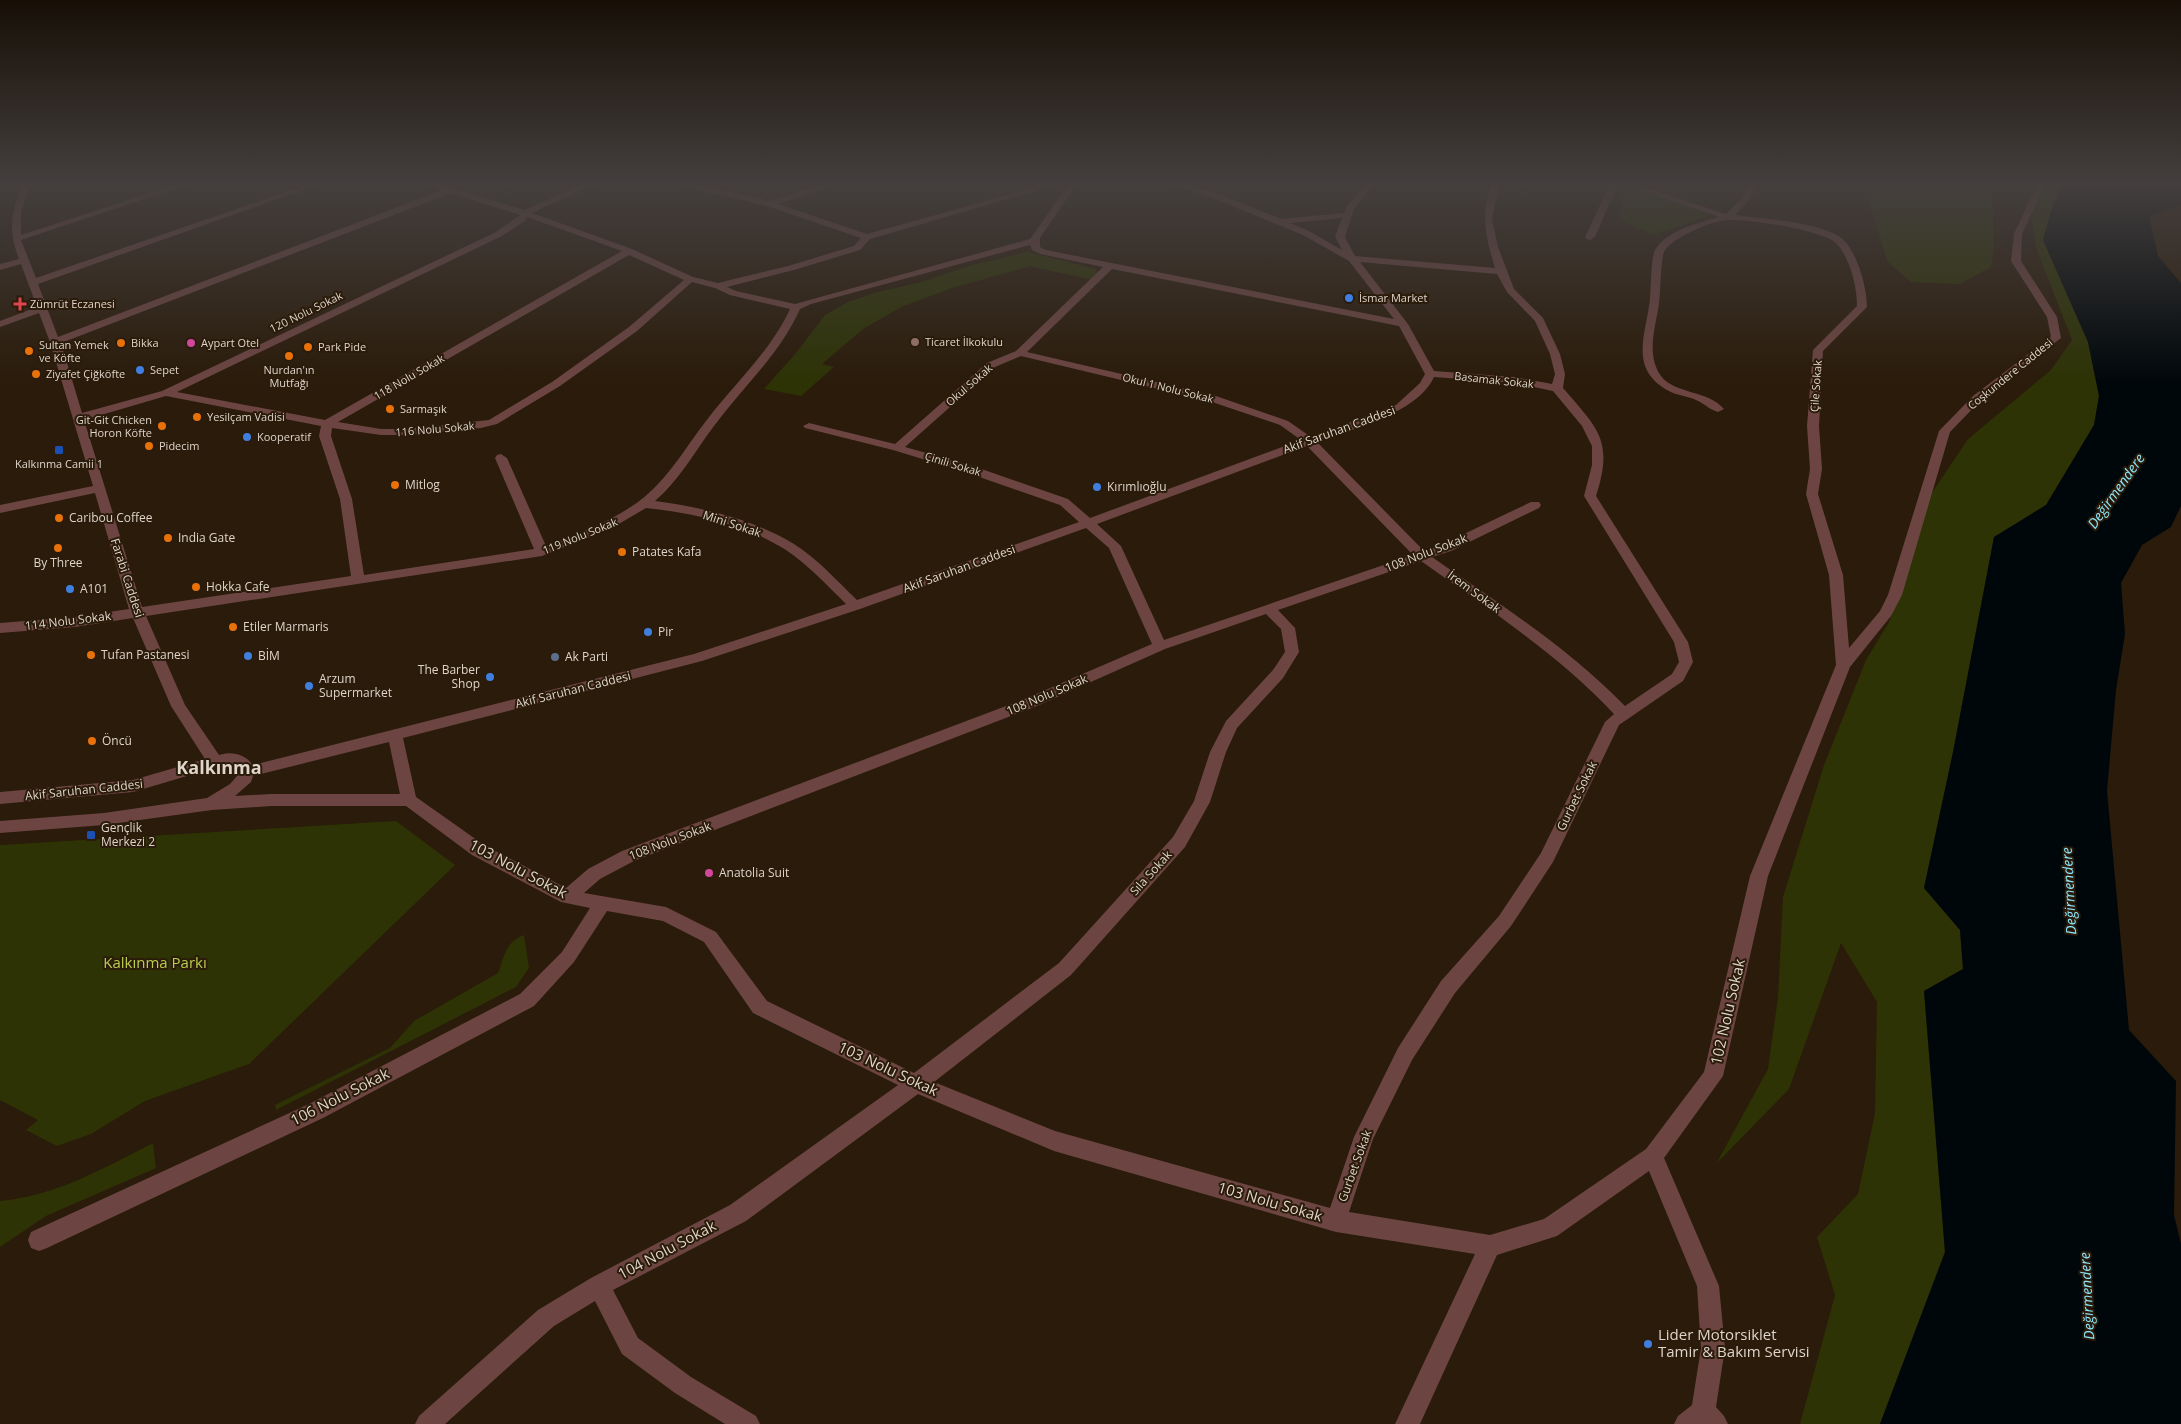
<svg xmlns="http://www.w3.org/2000/svg" width="2181" height="1424" font-family="'Open Sans',sans-serif">
<style>
.green{fill:#2d3305}
.water{fill:#00070b}
.lines{fill:none;stroke-linecap:round;stroke-linejoin:round}
.minor{fill:#6c4542;fill-rule:evenodd}
.shop-dot{fill:#3f7fe0;stroke:#2a1b0a;stroke-width:2}
.health-dot{fill:#e0444e;stroke:#2a1b0a;stroke-width:2}
.education-dot{fill:#8d6e63;stroke:#2a1b0a;stroke-width:2}
.food-dot{fill:#e8710a;stroke:#2a1b0a;stroke-width:2}
.hotel-dot{fill:#d1479c;stroke:#2a1b0a;stroke-width:2}
.transit-dot{fill:#1a4fb4;stroke:#2a1b0a;stroke-width:2}
.service-dot{fill:#5c6f8a;stroke:#2a1b0a;stroke-width:2}
.labels{text-anchor:middle;stroke-width:4;stroke-linejoin:round;paint-order:stroke}
.far-poi-label{font-size:11px;fill:#dfd5cb;stroke:#2a1b0a;text-anchor:start}
.far-street-label{font-size:11px;fill:#dfd5cb;stroke:#2a1b0a}
.street-label{font-size:12px;fill:#dfd5cb;stroke:#2a1b0a}
.poi-label{font-size:12px;fill:#dfd5cb;stroke:#2a1b0a;text-anchor:start}
.water-label{font-size:14px;font-style:italic;fill:#8ce6fc;stroke:#2a1b0a}
.near-street-label{font-size:15px;fill:#dfd5cb;stroke:#2a1b0a}
.near-park-label{font-size:15px;fill:#b9cd4e;stroke:#2a1b0a}
.near-poi-label{font-size:15px;fill:#dfd5cb;stroke:#2a1b0a;text-anchor:start}
.district-label{font-size:18px;font-weight:bold;fill:#dfd5cb;stroke:#2a1b0a}
</style>
<rect width="100%" height="100%" fill="#2a1b0a"/>
<path class="green" d="M 1623,184 L 1628,184 L 1711,215 L 1653,235 L 1620,220 Z
M 1874,184 L 1997,184 L 1992,193 L 1994,246 L 1991,267 L 1960,284 L 1911,282 L 1887,261 L 1870,204 Z
M 2044,184 L 2063,184 L 2051,211 L 2043,240 L 2088,342 L 2099,396 L 2094,425 L 2046,505 L 1994,537 L 1953,752 L 1924,888 L 1960,930 L 1963,969 L 1924,991 L 1945,1252 L 1880,1424 L 1800,1424 L 1835,1295 L 1817,1237 L 1858,1194 L 1875,1113 L 1877,1002 L 1841,943 L 1789,1089 L 1716,1164 L 1768,1069 L 1778,997 L 1783,897 L 1824,765 L 1866,660 L 1889,622 L 1904,582 L 1915,518 L 1968,439 L 2051,370 L 2072,340 L 2036,247 L 2029,204 Z
M 1028,252 L 1096,269 L 1097,281 L 1030,266 L 952,288 L 901,307 L 863,329 L 822,364 L 834,367 L 801,396 L 764,389 L 796,353 L 825,315 L 848,302 L 874,293 L 922,282 L 972,265 Z
M 396,821 L 455,865 L 249,1064 L 145,1101 L 91,1134 L 57,1146 L 26,1130 L 38,1120 L 0,1100 L 0,845 Z
M 524,935 L 529,968 L 516,987 L 276,1110 L 275,1105 L 390,1048 L 414,1021 L 498,973 C 504,957 506,941 524,935 Z
M 153,1143 L 156,1168 L 46,1216 L 0,1247 L 0,1201 C 56,1196 104,1168 153,1143 Z"/>
<path class="water" d="M 2063,184 L 2181,184 L 2181,205 L 2149,216 L 2158,256 L 2181,283 L 2181,506 L 2171,527 L 2142,545 L 2121,583 L 2125,634 L 2116,690 L 2107,791 L 2129,1030 L 2176,1081 L 2174,1215 L 2181,1244 L 2181,1424 L 1880,1424 L 1945,1252 L 1924,991 L 1963,969 L 1960,930 L 1924,888 L 1953,752 L 1994,537 L 2046,505 L 2094,425 L 2099,396 L 2088,342 L 2043,240 L 2051,211 Z"/>
<g class="lines">
<path class="minor" d="M 22,184 L 30,184 L 21,212 L 21,235 L 178,184 L 189,184 L 21,240 L 36,278 L 309,184 L 320,184 L 38,284 L 58,337 L 442,190 L 428,184 L 440,184 L 524,210 L 584,184 L 594,184 L 532,213 L 632,249 L 693,277 L 718,283 L 788,266 L 854,246 L 861,238 L 767,206 L 685,186 L 684,184 L 697,184 L 770,201 L 822,184 L 833,184 L 832,186 L 778,204 L 867,234 L 1047,184 L 1059,184 L 870,239 L 860,250 L 794,270 L 727,287 L 736,291 L 795,304 L 1030,239 L 1069,184 L 1077,184 L 1040,238 L 1040,247 L 1046,250 L 1394,319 L 1349,261 L 1303,235 L 1213,198 L 1174,184 L 1186,184 L 1219,194 L 1281,219 L 1344,213 L 1347,206 L 1366,184 L 1374,184 L 1354,209 L 1345,237 L 1355,256 L 1495,268 C 1485,235 1481,217 1491,184 L 1499,184 L 1492,219 L 1498,247 L 1514,289 L 1543,318 L 1560,354 L 1565,374 L 1563,388 C 1598,429 1614,440 1596,496 L 1688,642 L 1693,662 L 1683,681 L 1619,725 L 1553,862 L 1511,926 L 1455,993 L 1412,1060 L 1373,1139 L 1349,1212 L 1490,1235 L 1544,1219 L 1646,1149 L 1704,1072 L 1750,876 L 1836,665 L 1829,575 L 1806,494 L 1810,469 L 1807,426 L 1813,350 L 1857,306 C 1857,286 1850,258 1836,243 C 1822,230 1749,219 1729,220 C 1713,220 1674,237 1665,250 C 1660,257 1661,298 1658,310 C 1654,331 1647,357 1661,376 C 1674,394 1708,390 1724,409 L 1718,412 C 1710,410 1705,404 1698,401 C 1689,396 1678,396 1669,391 C 1628,369 1646,335 1650,299 C 1651,289 1651,257 1655,250 C 1667,230 1699,223 1719,217 L 1623,184 L 1634,184 L 1726,214 L 1742,198 L 1748,184 L 1756,184 L 1750,199 L 1735,215 C 1764,219 1815,221 1840,237 C 1857,249 1867,288 1867,307 L 1823,351 L 1819,426 L 1822,469 L 1818,494 L 1843,575 L 1849,648 L 1880,611 L 1888,595 L 1939,431 L 1973,396 L 2051,337 L 2047,317 L 2011,261 L 2014,234 L 2037,184 L 2045,184 L 2022,234 L 2021,261 L 2057,317 L 2061,338 L 1981,400 L 1950,432 L 1902,595 L 1891,616 L 1850,667 L 1768,876 L 1723,1076 L 1664,1158 L 1719,1286 L 1725,1348 L 1716,1407 L 1724,1416 L 1728,1424 L 1674,1424 L 1678,1416 L 1692,1405 L 1701,1348 L 1697,1286 L 1649,1171 L 1557,1236 L 1497,1255 L 1420,1424 L 1395,1424 L 1475,1254 L 1336,1232 L 1054,1151 L 918,1094 L 746,1221 L 613,1290 L 638,1338 L 691,1377 L 756,1416 L 760,1424 L 725,1424 L 675,1393 L 622,1354 L 595,1301 L 554,1326 L 445,1424 L 415,1424 L 419,1416 L 538,1310 L 591,1278 L 730,1205 L 898,1085 L 753,1013 L 704,942 L 663,921 L 607,911 L 574,962 L 534,1006 L 323,1118 L 47,1248 L 39,1251 L 31,1248 L 28,1240 L 31,1232 L 309,1104 L 520,994 L 562,952 L 590,908 L 561,902 L 472,855 L 406,806 L 271,806 L 212,810 L 104,825 L 0,833 L 0,821 L 104,813 L 207,798 L 230,784 L 237,776 L 238,769 L 235,765 L 224,765 L 133,792 L 0,804 L 0,792 L 133,780 L 205,759 L 171,706 L 133,618 L 75,627 L 0,633 L 0,623 L 75,617 L 129,609 L 95,493 L 0,513 L 0,505 L 93,486 L 50,342 L 39,313 L 0,327 L 0,321 L 37,307 L 21,264 L 0,270 L 0,264 L 19,259 C 7,227 12,215 22,184 ZM 451,193 L 520,215 L 496,232 L 162,391 L 82,413 L 61,343 ZM 527,217 L 622,251 L 325,420 L 177,392 L 502,236 L 525,221 ZM 1342,218 L 1335,237 L 1342,250 L 1309,231 L 1290,223 ZM 1030,245 L 1032,250 L 1040,254 L 1103,267 L 1016,351 L 987,363 L 895,444 L 809,423 L 803,426 L 805,428 L 893,450 L 965,472 L 1060,505 L 1079,522 L 857,600 C 837,581 818,559 794,544 C 753,519 701,507 655,501 C 679,481 695,451 714,426 C 743,387 780,354 800,309 L 811,304 ZM 629,255 L 684,280 L 629,327 L 552,382 L 489,420 L 407,429 L 381,429 L 338,422 ZM 1360,262 L 1497,274 L 1507,292 L 1535,321 L 1550,354 L 1555,374 L 1552,384 L 1514,377 L 1434,371 L 1408,324 ZM 1112,269 L 1399,326 L 1425,374 L 1420,383 L 1396,405 L 1311,437 L 1288,421 L 1216,396 L 1027,352 ZM 692,282 L 715,288 L 730,295 L 790,309 C 770,352 735,383 706,421 C 685,448 667,481 638,502 C 610,522 578,534 546,546 L 507,458 L 501,454 L 497,455 L 495,458 L 534,549 L 364,575 L 352,499 L 331,436 L 332,428 L 381,435 L 407,435 L 481,428 L 497,424 L 560,386 L 637,331 ZM 1021,356 L 1209,401 L 1280,425 L 1301,440 L 1090,518 L 1068,499 L 973,466 L 905,447 L 995,367 ZM 1434,377 L 1514,383 L 1553,391 L 1582,426 L 1592,446 L 1592,465 L 1584,496 L 1674,642 L 1679,662 L 1672,674 L 1625,706 C 1569,648 1498,603 1432,557 L 1451,551 L 1539,508 L 1541,505 L 1539,502 L 1531,502 L 1441,545 L 1424,551 L 1317,442 C 1352,429 1418,413 1434,377 ZM 166,396 L 321,426 L 319,436 L 340,499 L 351,576 L 142,607 L 84,420 ZM 1307,446 L 1413,555 L 1164,640 L 1121,546 L 1097,524 ZM 646,508 C 694,513 745,524 786,550 C 808,565 827,585 846,604 L 694,654 L 253,765 C 245,754 232,751 219,755 L 185,705 L 146,616 L 542,556 L 612,528 ZM 1086,528 L 1109,548 L 1152,644 L 1027,698 L 622,851 L 588,869 L 566,888 L 484,845 L 416,797 L 403,738 L 702,661 L 860,609 ZM 1421,561 C 1487,608 1558,654 1614,714 L 1605,722 L 1541,853 L 1499,916 L 1441,981 L 1398,1048 L 1354,1137 L 1330,1208 L 1055,1131 L 934,1082 L 1071,975 L 1185,847 L 1210,802 L 1226,752 L 1237,728 L 1283,678 L 1299,652 L 1295,628 L 1278,610 ZM 1266,614 L 1281,629 L 1285,652 L 1273,670 L 1226,721 L 1210,752 L 1194,801 L 1173,837 L 1059,963 L 914,1073 L 767,1001 L 716,932 L 666,907 L 584,893 L 600,879 L 634,861 L 1037,706 L 1165,649 ZM 389,742 L 400,794 L 271,794 L 235,796 L 251,782 L 253,776 Z
M 1610,184 L 1618,184 L 1595,237 L 1590,240 L 1587,239 L 1585,237 Z"/>
</g>
<linearGradient id="sky" x2="0" y2="1"><stop stop-color="#170f06"/><stop offset="0.48" stop-color="#443f3e"/><stop offset="1" stop-color="#443f3e" stop-opacity="0"/></linearGradient>
<rect width="2181" height="383" fill="url(#sky)"/>
<g class="shop-dot">
<circle cx="1349" cy="298" r="5"/>
<circle cx="140" cy="370" r="5"/>
<circle cx="247" cy="437" r="5"/>
<circle cx="1097" cy="487" r="5"/>
<circle cx="70" cy="589" r="5"/>
<circle cx="648" cy="632" r="5"/>
<circle cx="248" cy="656" r="5"/>
<circle cx="490" cy="677" r="5"/>
<circle cx="309" cy="686" r="5"/>
<circle cx="1648" cy="1344" r="5"/>
</g>
<path class="health-dot" d="M17.5 296.5h5v5h5v5h-5v5h-5v-5h-5v-5h5z"/>
<circle class="education-dot" cx="915" cy="342" r="5"/>
<g class="food-dot">
<circle cx="121" cy="343" r="5"/>
<circle cx="308" cy="347" r="5"/>
<circle cx="29" cy="351" r="5"/>
<circle cx="289" cy="356" r="5"/>
<circle cx="36" cy="374" r="5"/>
<circle cx="390" cy="409" r="5"/>
<circle cx="197" cy="417" r="5"/>
<circle cx="162" cy="426" r="5"/>
<circle cx="149" cy="446" r="5"/>
<circle cx="395" cy="485" r="5"/>
<circle cx="59" cy="518" r="5"/>
<circle cx="168" cy="538" r="5"/>
<circle cx="58" cy="548" r="5"/>
<circle cx="622" cy="552" r="5"/>
<circle cx="196" cy="587" r="5"/>
<circle cx="233" cy="627" r="5"/>
<circle cx="91" cy="655" r="5"/>
<circle cx="92" cy="741" r="5"/>
</g>
<g class="hotel-dot">
<circle cx="191" cy="343" r="5"/>
<circle cx="709" cy="873" r="5"/>
</g>
<g class="transit-dot">
<rect x="54" y="445" width="10" height="10" rx="2.5"/>
<rect x="86" y="830" width="10" height="10" rx="2.5"/>
</g>
<circle class="service-dot" cx="555" cy="657" r="5"/>
<g class="labels">
<g class="far-poi-label">
<text x="1359" y="302">İsmar Market</text>
<text x="30" y="308">Zümrüt Eczanesi</text>
<text x="925" y="346">Ticaret İlkokulu</text>
<text x="131" y="347">Bikka</text>
<text x="201" y="347">Aypart Otel</text>
<text x="39" y="349">Sultan Yemek<tspan x="39" dy="13">ve Köfte</tspan></text>
<text x="318" y="351">Park Pide</text>
<text x="150" y="374">Sepet</text>
<text x="289" y="374" text-anchor="middle">Nurdan'ın<tspan x="289" dy="13">Mutfağı</tspan></text>
<text x="46" y="378">Ziyafet Çiğköfte</text>
<text x="400" y="413">Sarmaşık</text>
<text x="207" y="421">Yesilçam Vadisi</text>
<text x="152" y="424" text-anchor="end">Git-Git Chicken<tspan x="152" dy="13">Horon Köfte</tspan></text>
<text x="257" y="441">Kooperatif</text>
<text x="159" y="450">Pidecim</text>
<text x="59" y="468" text-anchor="middle">Kalkınma Camii 1</text>
</g>
<g class="far-street-label">
<text transform="translate(306 312) rotate(-26)" y="4">120 Nolu Sokak</text>
<text transform="translate(2010 374) rotate(-39)" y="4">Coşkundere Caddesi</text>
<text transform="translate(409 377) rotate(-30)" y="4">118 Nolu Sokak</text>
<text transform="translate(1494 380) rotate(6)" y="4">Basamak Sokak</text>
<text transform="translate(969 385) rotate(-41)" y="4">Okul Sokak</text>
<text transform="translate(1816 386) rotate(-86)" y="4">Çile Sokak</text>
<text transform="translate(1168 388) rotate(14)" y="4">Okul 1 Nolu Sokak</text>
<text transform="translate(435 429) rotate(-5)" y="4">116 Nolu Sokak</text>
<text transform="translate(953 464) rotate(17)" y="4">Çinili Sokak</text>
<text transform="translate(580 536) rotate(-22)" y="4">119 Nolu Sokak</text>
</g>
<g class="street-label">
<text transform="translate(1339 430) rotate(-20)" y="4">Akif Saruhan Caddesi</text>
<text transform="translate(732 524) rotate(18)" y="4">Mini Sokak</text>
<text transform="translate(1426 553) rotate(-21)" y="4">108 Nolu Sokak</text>
<text transform="translate(959 569) rotate(-20)" y="4">Akif Saruhan Caddesi</text>
<text transform="translate(127 578) rotate(72)" y="4">Farabi Caddesi</text>
<text transform="translate(1474 592) rotate(36)" y="4">İrem Sokak</text>
<text transform="translate(68 621) rotate(-7)" y="4">114 Nolu Sokak</text>
<text transform="translate(573 690) rotate(-14)" y="4">Akif Saruhan Caddesi</text>
<text transform="translate(1047 695) rotate(-23)" y="4">108 Nolu Sokak</text>
<text transform="translate(84 790) rotate(-6)" y="4">Akif Saruhan Caddesi</text>
<text transform="translate(1577 796) rotate(-64)" y="4">Gurbet Sokak</text>
<text transform="translate(670 841) rotate(-21)" y="4">108 Nolu Sokak</text>
<text transform="translate(1151 873) rotate(-48)" y="4">Sıla Sokak</text>
<text transform="translate(1355 1166) rotate(-70)" y="4">Gurbet Sokak</text>
</g>
<g class="poi-label">
<text x="405" y="489">Mitlog</text>
<text x="1107" y="491">Kırımlıoğlu</text>
<text x="69" y="522">Caribou Coffee</text>
<text x="178" y="542">India Gate</text>
<text x="632" y="556">Patates Kafa</text>
<text x="58" y="567" text-anchor="middle">By Three</text>
<text x="206" y="591">Hokka Cafe</text>
<text x="80" y="593">A101</text>
<text x="243" y="631">Etiler Marmaris</text>
<text x="658" y="636">Pir</text>
<text x="101" y="659">Tufan Pastanesi</text>
<text x="258" y="660">BİM</text>
<text x="565" y="661">Ak Parti</text>
<text x="480" y="674" text-anchor="end">The Barber<tspan x="480" dy="14">Shop</tspan></text>
<text x="319" y="683">Arzum<tspan x="319" dy="14">Supermarket</tspan></text>
<text x="102" y="745">Öncü</text>
<text x="101" y="832">Gençlik<tspan x="101" dy="14">Merkezi 2</tspan></text>
<text x="719" y="877">Anatolia Suit</text>
</g>
<g class="water-label">
<text transform="translate(2116 491) rotate(-55)" y="5">Değirmendere</text>
<text transform="translate(2069 891) rotate(-93)" y="5">Değirmendere</text>
<text transform="translate(2087 1296) rotate(-93)" y="5">Değirmendere</text>
</g>
<g class="near-street-label">
<text transform="translate(518 869) rotate(28)" y="5">103 Nolu Sokak</text>
<text transform="translate(1728 1012) rotate(-77)" y="5">102 Nolu Sokak</text>
<text transform="translate(888 1069) rotate(25)" y="5">103 Nolu Sokak</text>
<text transform="translate(340 1097) rotate(-27)" y="5">106 Nolu Sokak</text>
<text transform="translate(1270 1202) rotate(16)" y="5">103 Nolu Sokak</text>
<text transform="translate(667 1250) rotate(-28)" y="5">104 Nolu Sokak</text>
</g>
<g class="near-park-label">
<text x="155" y="968">Kalkınma Parkı</text>
</g>
<g class="near-poi-label">
<text x="1658" y="1340">Lider Motorsiklet<tspan x="1658" dy="17">Tamir &amp; Bakım Servisi</tspan></text>
</g>
<g class="district-label">
<text x="219" y="774">Kalkınma</text>
</g>
</g>
</svg>
